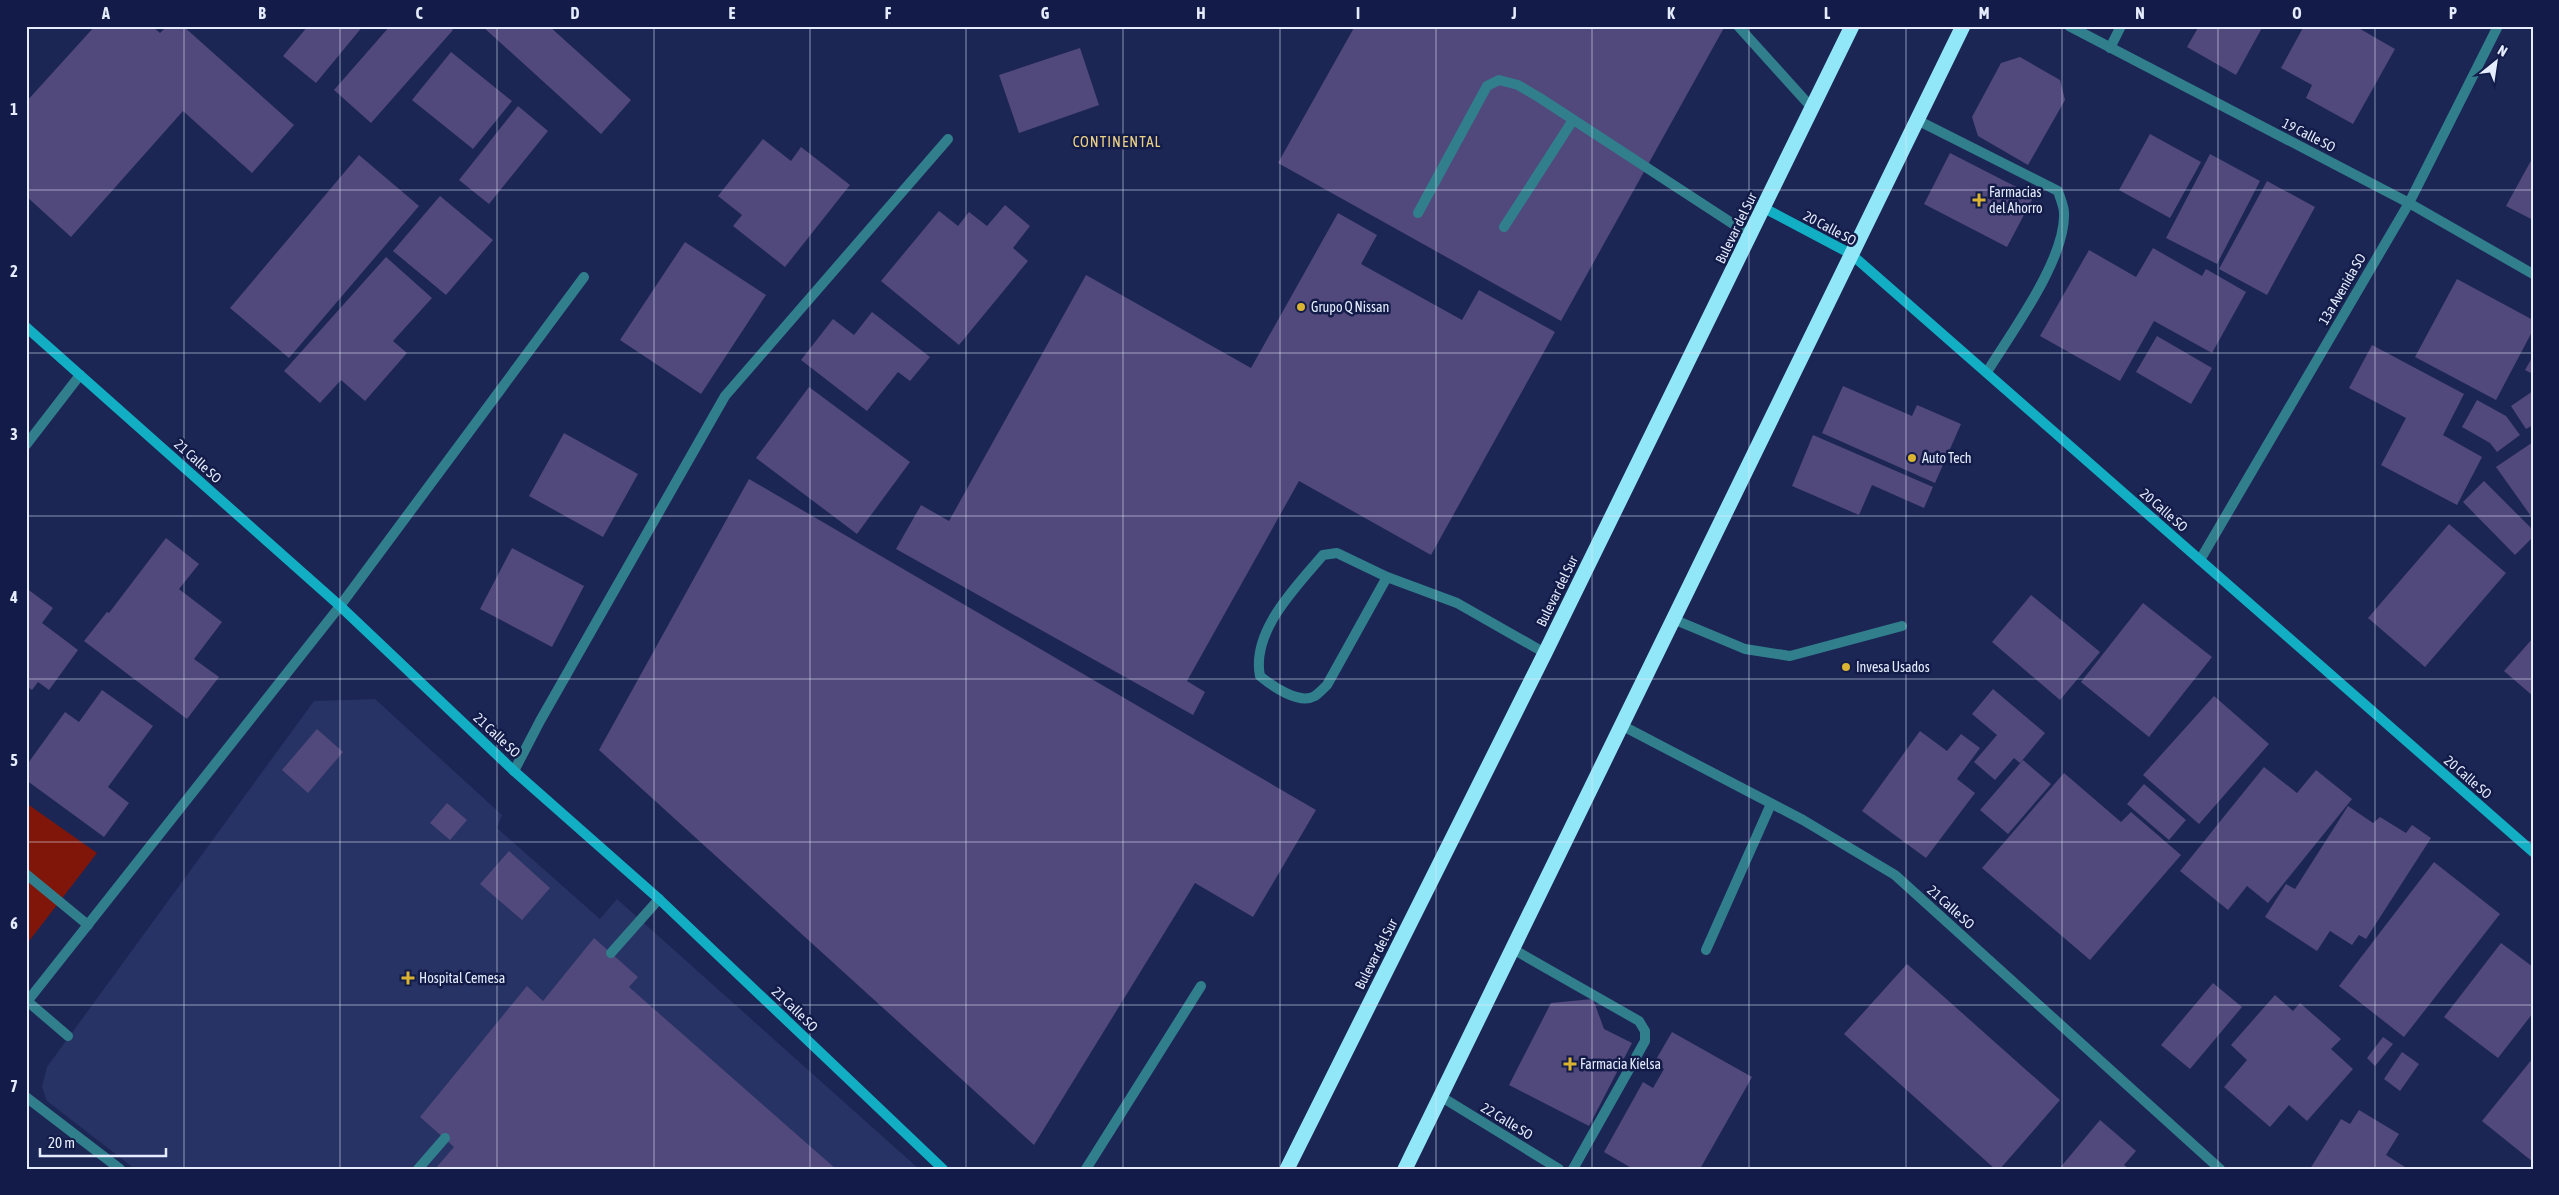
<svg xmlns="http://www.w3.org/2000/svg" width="2559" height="1195" font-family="'Asap Condensed',sans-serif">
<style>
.built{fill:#283365}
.green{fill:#7f1609}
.building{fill:#51487b}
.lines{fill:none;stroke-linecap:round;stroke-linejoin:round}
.lane{stroke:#317f8d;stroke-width:10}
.street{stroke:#317f8d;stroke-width:10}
.secondary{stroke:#11aec4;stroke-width:10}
.highway{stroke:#91e7f7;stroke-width:15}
.grid{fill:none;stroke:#e5ecfd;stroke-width:1;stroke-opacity:0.55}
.poi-dot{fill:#dab333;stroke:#131c49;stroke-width:2}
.labels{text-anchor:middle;stroke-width:5;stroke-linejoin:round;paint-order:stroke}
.street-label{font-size:14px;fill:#e5ecfd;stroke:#131c49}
.poi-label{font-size:14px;fill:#e5ecfd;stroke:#131c49;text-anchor:start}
.neighbourhood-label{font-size:15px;letter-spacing:1px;fill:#ead084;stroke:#131c49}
.neatline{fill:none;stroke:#e5ecfd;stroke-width:2}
.grid-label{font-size:16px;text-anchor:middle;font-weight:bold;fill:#e5ecfd}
</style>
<rect width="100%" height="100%" fill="#1c2654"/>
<path class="built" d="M 375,699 L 502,815 L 497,828 L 600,919 L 617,899 L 919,1169 L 135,1169 L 47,1101 L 42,1087 L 47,1067 L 314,701 Z"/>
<path class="green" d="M 26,803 L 97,853 L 26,945 Z"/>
<path class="building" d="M 95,26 L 152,26 L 160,33 L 167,26 L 183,26 L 294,125 L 252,173 L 183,111 L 71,237 L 26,196 L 26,102 Z
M 308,26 L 363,26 L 316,83 L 283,56 Z
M 390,26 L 449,26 L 453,30 L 371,123 L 334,90 Z
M 482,26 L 549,26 L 631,100 L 601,134 Z
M 1355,26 L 1531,28 L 1725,26 L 1561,321 L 1278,163 Z
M 2199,26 L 2263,26 L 2236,75 L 2187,47 Z
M 2304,26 L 2355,26 L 2395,49 L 2353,124 L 2306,98 L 2312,85 L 2281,68 Z
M 1080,48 L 1099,105 L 1019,133 L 999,75 Z
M 451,52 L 512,101 L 473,149 L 412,100 Z
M 2020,57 L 2060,80 L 2065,100 L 2028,165 L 1978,136 L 1972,117 L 2001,63 Z
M 518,106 L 548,131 L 489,204 L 459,180 Z
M 2150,134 L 2201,162 L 2170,218 L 2119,190 Z
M 763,139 L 791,161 L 801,147 L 850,185 L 785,267 L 733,226 L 742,215 L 718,196 Z
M 1950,153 L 2034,196 L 2007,247 L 1924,204 Z
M 2210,154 L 2260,181 L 2217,264 L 2166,238 Z
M 359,155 L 419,206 L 289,358 L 230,308 Z
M 2533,157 L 2533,220 L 2506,206 Z
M 2267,181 L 2315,207 L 2267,295 L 2219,269 Z
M 440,196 L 493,240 L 446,295 L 393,251 Z
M 1005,205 L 1030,226 L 1013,248 L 1028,261 L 959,345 L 881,281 L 939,211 L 958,226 L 969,212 L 987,226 Z
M 1338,213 L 1377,235 L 1361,264 L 1462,320 L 1479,290 L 1555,332 L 1431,555 L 1299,481 L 1187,681 L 1205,692 L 1193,715 L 896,549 L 921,505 L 949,521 L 1086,275 L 1251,368 Z
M 685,242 L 766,295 L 701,394 L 620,340 Z
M 2153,248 L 2202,276 L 2206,269 L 2246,292 L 2212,353 L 2154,321 L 2120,381 L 2040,336 L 2089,250 L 2136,277 Z
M 386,257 L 432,298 L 393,341 L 407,353 L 365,401 L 341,380 L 320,403 L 284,371 Z
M 2457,279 L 2533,320 L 2533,330 L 2496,400 L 2415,357 Z
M 872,312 L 930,357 L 910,381 L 898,372 L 867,411 L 801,360 L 833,319 L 854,335 Z
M 2157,336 L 2212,368 L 2191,404 L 2136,372 Z
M 2372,345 L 2464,394 L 2443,435 L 2482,457 L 2457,505 L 2381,465 L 2406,418 L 2349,388 Z
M 2533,356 L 2533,374 L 2525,370 Z
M 1843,386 L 1912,416 L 1917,405 L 1961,424 L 1935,483 L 1822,433 Z
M 809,387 L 910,462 L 857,534 L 756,458 Z
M 2533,391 L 2533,425 L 2526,429 L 2511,406 Z
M 2477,400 L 2506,416 L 2520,435 L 2497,452 L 2490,443 L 2462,427 Z
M 564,433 L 638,474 L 603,537 L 529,496 Z
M 1813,435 L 1933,487 L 1924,508 L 1872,485 L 1859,515 L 1792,486 Z
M 2533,442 L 2533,519 L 2496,467 Z
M 749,479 L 1316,810 L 1253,917 L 1195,883 L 1034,1145 L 599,750 Z
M 2484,481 L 2533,530 L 2533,537 L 2515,555 L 2463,502 Z
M 2449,524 L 2506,573 L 2425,667 L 2368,618 Z
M 166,538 L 199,564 L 179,589 L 222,622 L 194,659 L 219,677 L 187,719 L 84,641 L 107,612 L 109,613 Z
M 512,548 L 584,586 L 552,647 L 480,609 Z
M 26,588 L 53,608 L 42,623 L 78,650 L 49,690 L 38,682 L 32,690 L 26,686 Z
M 2031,595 L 2100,652 L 2060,700 L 1992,642 Z
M 2143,603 L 2212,657 L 2149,737 L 2081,682 Z
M 2533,638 L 2533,696 L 2504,671 Z
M 1993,689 L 2045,733 L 2020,763 L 2014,758 L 1995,780 L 1974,762 L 1997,735 L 1972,714 Z
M 102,690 L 153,726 L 108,787 L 129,803 L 104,837 L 26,780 L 26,766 L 65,712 L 79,722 Z
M 2214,696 L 2269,744 L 2199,824 L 2143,775 Z
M 317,729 L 343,752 L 308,793 L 282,770 Z
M 1920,731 L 1947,751 L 1961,734 L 1980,748 L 1957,779 L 1975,793 L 1926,858 L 1862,811 Z
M 2023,760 L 2051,784 L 2008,834 L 1980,810 Z
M 2264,767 L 2297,793 L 2316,770 L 2352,799 L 2268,903 L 2247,886 L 2228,910 L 2180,871 Z
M 2064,773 L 2121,822 L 2131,812 L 2181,855 L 2090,960 L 1982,868 Z
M 2144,784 L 2186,820 L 2169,840 L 2127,804 Z
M 447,803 L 467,820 L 450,840 L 430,823 Z
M 2348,806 L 2373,823 L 2380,817 L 2406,833 L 2412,825 L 2431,838 L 2366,939 L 2359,935 L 2352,945 L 2330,931 L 2317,951 L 2265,917 L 2286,884 L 2295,889 Z
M 509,851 L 550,888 L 522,920 L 480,884 Z
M 2434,862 L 2500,914 L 2404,1037 L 2339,986 Z
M 594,938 L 638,977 L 629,987 L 836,1169 L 435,1169 L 454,1147 L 420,1117 L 527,986 L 543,1001 Z
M 2501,943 L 2533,967 L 2533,1013 L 2498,1058 L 2444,1017 Z
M 1907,964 L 2060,1100 L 2000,1169 L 1995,1169 L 1844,1034 Z
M 2213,983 L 2242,1007 L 2190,1069 L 2161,1045 Z
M 2275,995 L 2293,1011 L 2300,1003 L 2341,1039 L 2331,1049 L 2353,1069 L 2307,1121 L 2289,1105 L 2270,1127 L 2224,1087 L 2247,1060 L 2231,1045 Z
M 1593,999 L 1604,1029 L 1632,1043 L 1589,1126 L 1509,1085 L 1551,1003 Z
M 1672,1032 L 1752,1077 L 1700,1169 L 1633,1169 L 1604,1152 L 1643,1082 L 1653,1088 L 1664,1069 L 1654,1063 Z
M 2383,1037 L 2393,1044 L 2375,1066 L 2367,1058 Z
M 2402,1052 L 2419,1064 L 2400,1091 L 2384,1079 Z
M 2533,1058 L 2533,1162 L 2482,1121 Z
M 2359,1110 L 2399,1134 L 2386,1155 L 2408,1169 L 2310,1169 L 2341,1119 L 2350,1124 Z
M 2100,1120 L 2136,1151 L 2124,1165 L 2129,1169 L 2059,1169 Z"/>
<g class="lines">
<path class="lane" d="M 1738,26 L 1812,108
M 2110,48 L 2121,26
M 1917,120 L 2058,191 C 2060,198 2064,206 2064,213 C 2066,259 2011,333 1987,372
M 1418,213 L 1487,86 L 1499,80 L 1518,85 L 1540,98 L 1750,235
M 1504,227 L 1573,120
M 1387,577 L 1327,685 C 1323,689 1319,693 1315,696 C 1299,705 1272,686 1260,676 C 1251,631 1296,587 1323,555 L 1337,553 L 1387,577 L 1457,603 L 1545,653
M 340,606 L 584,277
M 1673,619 L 1745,649 L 1790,656 L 1902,626
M 26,874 L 88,925
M 1511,948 L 1639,1021 L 1645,1031 L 1645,1041 L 1573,1169
M 1706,950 L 1771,804
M 611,953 L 659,899
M 26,1000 L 68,1036
M 418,1169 L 445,1138
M 1086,1169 L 1201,986"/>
<path class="street" d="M 2069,26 L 2409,203 L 2533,274
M 26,445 L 80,375
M 2200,560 L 2409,203 L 2498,26
M 1621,725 L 1803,820 L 1895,875 L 2220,1169
M 514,771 L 540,721 L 725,396 L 948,139
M 26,1003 L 340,606
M 1440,1096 L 1559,1169
M 26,1097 L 120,1169"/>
<path class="secondary" d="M 1764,208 L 1851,254 L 2533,852
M 26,327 L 340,606 L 514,771 L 659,899 L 943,1169"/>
<path class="highway" d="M 1287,1169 L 1545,653 L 1852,26
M 1405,1169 L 1963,26"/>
</g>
<path class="grid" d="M 184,26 L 184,1169M 340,26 L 340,1169M 497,26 L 497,1169M 654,26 L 654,1169M 810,26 L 810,1169M 966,26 L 966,1169M 1123,26 L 1123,1169M 1280,26 L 1280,1169M 1436,26 L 1436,1169M 1592,26 L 1592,1169M 1749,26 L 1749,1169M 1906,26 L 1906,1169M 2062,26 L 2062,1169M 2218,26 L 2218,1169M 2375,26 L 2375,1169M 26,190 L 2533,190M 26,353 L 2533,353M 26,516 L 2533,516M 26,679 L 2533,679M 26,842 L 2533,842M 26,1005 L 2533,1005"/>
<g class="poi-dot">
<path d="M1976.5 192.5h5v5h5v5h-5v5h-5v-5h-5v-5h5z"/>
<circle cx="1301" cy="307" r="5"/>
<circle cx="1912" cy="458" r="5"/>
<circle cx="1846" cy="667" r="5"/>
<path d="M405.5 970.5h5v5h5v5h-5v5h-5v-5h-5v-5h5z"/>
<path d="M1567.5 1056.5h5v5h5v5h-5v5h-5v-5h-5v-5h5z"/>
</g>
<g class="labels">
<g class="street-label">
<text transform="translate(2309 135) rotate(27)" y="5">19 Calle SO</text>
<text transform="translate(1736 228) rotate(-64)" y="5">Bulevar del Sur</text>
<text transform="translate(1830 228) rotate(28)" y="5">20 Calle SO</text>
<text transform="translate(2342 289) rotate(-60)" y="5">13a Avenida SO</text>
<text transform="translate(198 461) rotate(42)" y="5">21 Calle SO</text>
<text transform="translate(2164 510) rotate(41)" y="5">20 Calle SO</text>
<text transform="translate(1557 591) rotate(-64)" y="5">Bulevar del Sur</text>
<text transform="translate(497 735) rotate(43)" y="5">21 Calle SO</text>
<text transform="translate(2468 777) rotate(41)" y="5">20 Calle SO</text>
<text transform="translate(1951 907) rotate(42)" y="5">21 Calle SO</text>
<text transform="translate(1376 954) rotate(-63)" y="5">Bulevar del Sur</text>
<text transform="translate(795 1009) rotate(44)" y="5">21 Calle SO</text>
<text transform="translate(1507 1121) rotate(31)" y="5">22 Calle SO</text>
</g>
<g class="poi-label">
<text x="1989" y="197">Farmacias<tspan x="1989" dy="16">del Ahorro</tspan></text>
<text x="1311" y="312">Grupo Q Nissan</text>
<text x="1922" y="463">Auto Tech</text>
<text x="1856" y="672">Invesa Usados</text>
<text x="419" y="983">Hospital Cemesa</text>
<text x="1580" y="1069">Farmacia Kielsa</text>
</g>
<g class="neighbourhood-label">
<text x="1117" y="147">CONTINENTAL</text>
</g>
</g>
<rect width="2559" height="1195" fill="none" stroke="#131c49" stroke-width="55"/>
<g transform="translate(2496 62) rotate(30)" stroke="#131c49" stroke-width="4" paint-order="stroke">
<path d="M0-4L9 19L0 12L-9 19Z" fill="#e5ecfd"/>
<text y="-8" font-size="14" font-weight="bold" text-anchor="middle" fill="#e5ecfd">N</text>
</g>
<path d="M40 1148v8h126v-8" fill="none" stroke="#e5ecfd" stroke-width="2.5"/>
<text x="48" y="1148" font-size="15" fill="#e5ecfd" stroke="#131c49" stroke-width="4" paint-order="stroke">20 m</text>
<rect x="28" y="28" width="2504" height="1140" class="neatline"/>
<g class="grid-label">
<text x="106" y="19">A</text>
<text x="262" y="19">B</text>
<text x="419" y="19">C</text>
<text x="575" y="19">D</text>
<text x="732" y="19">E</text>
<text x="888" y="19">F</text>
<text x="1045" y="19">G</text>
<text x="1201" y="19">H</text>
<text x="1358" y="19">I</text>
<text x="1514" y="19">J</text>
<text x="1671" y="19">K</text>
<text x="1827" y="19">L</text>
<text x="1984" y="19">M</text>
<text x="2140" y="19">N</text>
<text x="2297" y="19">O</text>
<text x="2453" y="19">P</text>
<text x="14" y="115">1</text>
<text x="14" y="277">2</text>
<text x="14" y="440">3</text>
<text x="14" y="603">4</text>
<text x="14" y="766">5</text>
<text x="14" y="929">6</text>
<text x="14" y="1092">7</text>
</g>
</svg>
